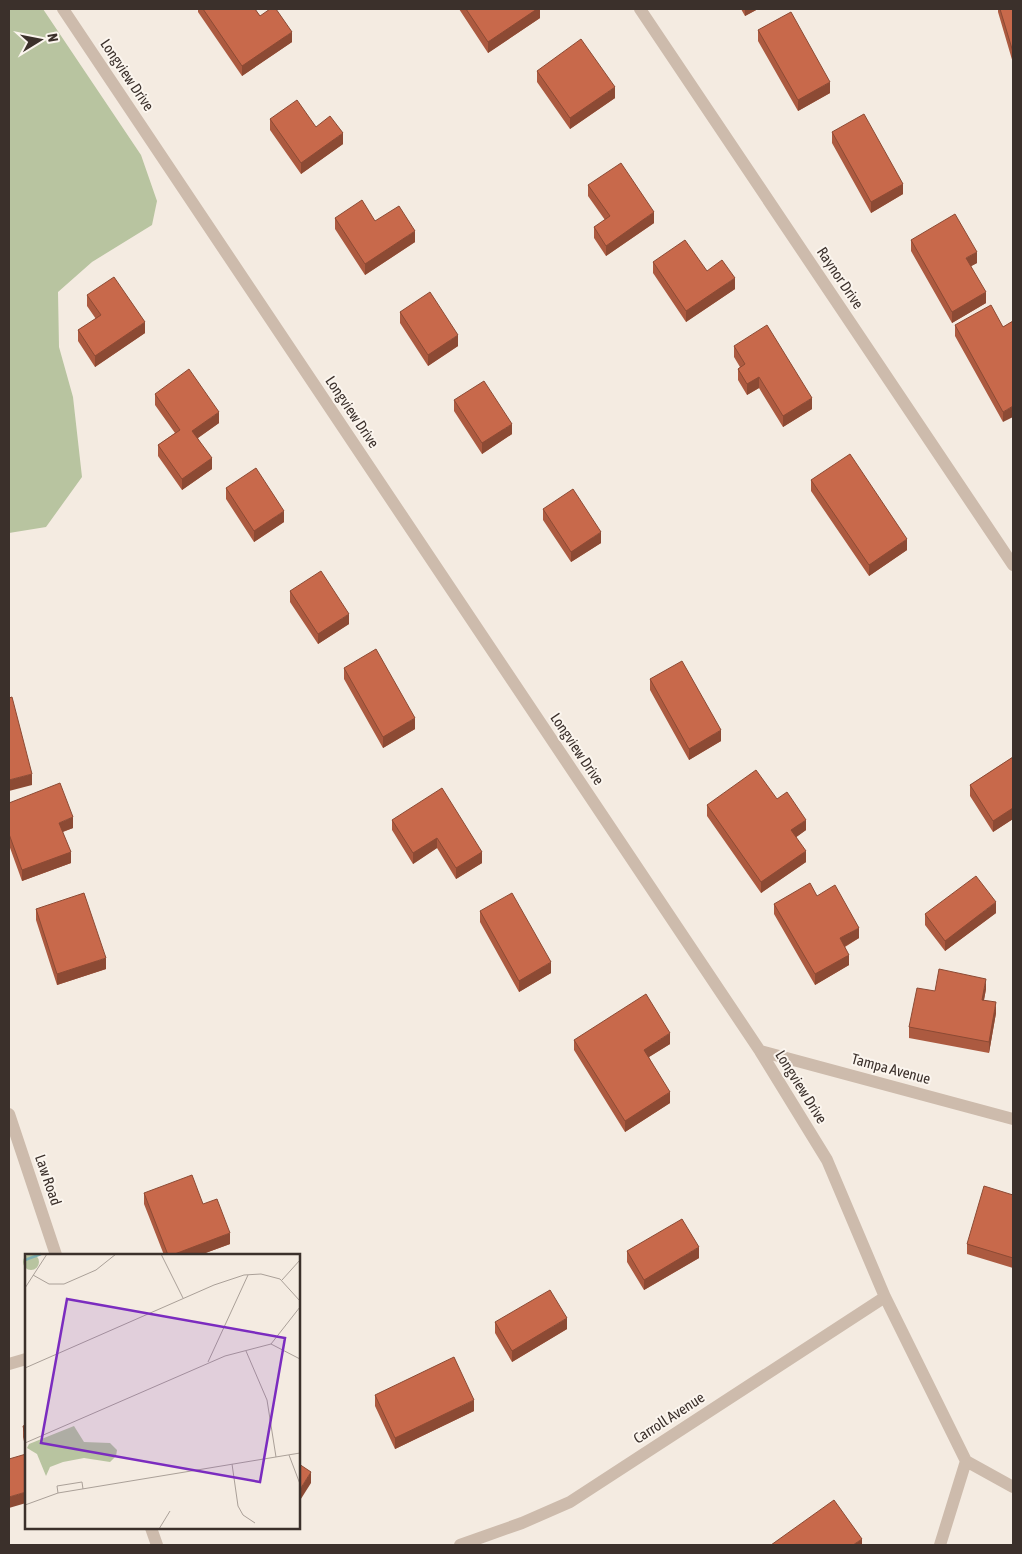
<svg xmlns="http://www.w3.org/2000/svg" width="1022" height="1554" font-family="'Asap Condensed',sans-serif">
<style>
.green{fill:#b8c4a0}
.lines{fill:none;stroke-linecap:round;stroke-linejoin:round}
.minor{stroke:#cdbbac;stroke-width:12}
.wall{fill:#ac5a40}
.shaded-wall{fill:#8c4a34}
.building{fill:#c8694b;stroke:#8c4a34}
.labels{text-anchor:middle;stroke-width:4;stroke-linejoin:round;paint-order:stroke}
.street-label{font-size:15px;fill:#3b302b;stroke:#fbf5ee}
.inset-river{fill:none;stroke:#7fb0b2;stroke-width:2.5}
.inset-road{fill:none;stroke:#aaa098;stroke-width:1}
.view{fill:#7b2cbf;fill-opacity:0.15;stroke:#7b2cbf;stroke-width:2.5}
.inset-edge{fill:none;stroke:#3b302b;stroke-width:2.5}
</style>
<rect width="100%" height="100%" fill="#f4ebe1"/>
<path class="green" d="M 9,9 L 43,9 L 141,155 L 157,201 L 152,225 L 92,262 L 58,292 L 59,347 L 73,397 L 82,477 L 46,527 L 9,533 Z"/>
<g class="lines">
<path class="minor" d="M 63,9 L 760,1051 L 827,1160 L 885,1297 L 966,1461 L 940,1545
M 640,9 L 1013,565
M 760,1051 L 1013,1119
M 9,1114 L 56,1255
M 9,1364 L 26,1359
M 966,1461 L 1013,1487
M 151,1528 L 157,1545
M 460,1545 L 522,1523 L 570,1502 L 885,1297"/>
</g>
<path class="wall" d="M 198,9 L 255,9 L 260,16 L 292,42 L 242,76 L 198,12 Z
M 459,9 L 540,9 L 540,18 L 488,53 Z
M 741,9 L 758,9 L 745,16 Z
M 998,9 L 1013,9 L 1013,63 L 998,12 Z
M 758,30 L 830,93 L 798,111 L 758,41 Z
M 537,71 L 615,98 L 570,129 L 537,82 Z
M 270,119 L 316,127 L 343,144 L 301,174 L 270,130 Z
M 832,132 L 903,194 L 871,213 L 832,143 Z
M 588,185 L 654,223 L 606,256 L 594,238 L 594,227 L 605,220 L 588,196 Z
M 335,218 L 375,221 L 415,242 L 365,275 L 335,229 Z
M 911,240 L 977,263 L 971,266 L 986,303 L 952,323 L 911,251 Z
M 653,262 L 707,271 L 735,289 L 686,322 L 653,273 Z
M 87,295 L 145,333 L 95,367 L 78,341 L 78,330 L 96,319 L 87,306 Z
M 400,312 L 458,346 L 428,366 L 400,323 Z
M 1013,321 L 1003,422 L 955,336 L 955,325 L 1003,327 Z
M 734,346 L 812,409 L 783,427 L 759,388 L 747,395 L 738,380 L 738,369 L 740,367 L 734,357 Z
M 155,394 L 219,423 L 198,438 L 212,469 L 182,490 L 158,456 L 158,445 L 175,433 L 155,405 Z
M 454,400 L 512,434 L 482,454 L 454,411 Z
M 811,480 L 907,550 L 869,576 L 811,491 Z
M 226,488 L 284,522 L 254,542 L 226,499 Z
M 543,509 L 601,543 L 571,562 L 543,520 Z
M 290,591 L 349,624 L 318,644 L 290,602 Z
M 344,668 L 415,729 L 383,748 L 344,679 Z
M 650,679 L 721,741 L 689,760 L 650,690 Z
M 1013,757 L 1013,819 L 993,832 L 970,796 L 970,785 Z
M 777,799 L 806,830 L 796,837 L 806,862 L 761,893 L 707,816 L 707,805 Z
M 9,803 L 73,828 L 63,832 L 71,863 L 22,881 L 9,845 Z
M 392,820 L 482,852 L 482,863 L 456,879 L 437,848 L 413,864 L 392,830 Z
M 774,904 L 859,938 L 845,947 L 849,965 L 815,985 L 774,914 Z
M 36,909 L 106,969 L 57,985 L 36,920 Z
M 480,911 L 551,973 L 519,992 L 480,922 Z
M 996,913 L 945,951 L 925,925 L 925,914 Z
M 986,989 L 984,1000 L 996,1013 L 989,1053 L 909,1038 L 909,1027 L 935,991 Z
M 574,1040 L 670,1044 L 649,1057 L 670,1103 L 625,1132 L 574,1050 Z
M 144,1193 L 203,1204 L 230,1244 L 200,1255 L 164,1255 L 144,1204 Z
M 1013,1195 L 1013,1268 L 967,1254 L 967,1244 Z
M 627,1251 L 699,1258 L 644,1290 L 627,1262 Z
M 495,1322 L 567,1329 L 512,1362 L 495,1333 Z
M 375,1395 L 474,1411 L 395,1449 L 375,1406 Z
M 26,1425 L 26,1450 L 23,1437 L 23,1426 Z"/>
<path class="shaded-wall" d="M 537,9 L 540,9 L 540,18 L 488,53 L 488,42 Z
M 745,9 L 758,9 L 745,16 Z
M 292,32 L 292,42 L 242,76 L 242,66 Z
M 830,82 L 830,93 L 798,111 L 798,100 Z
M 615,87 L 615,98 L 570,129 L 570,118 Z
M 343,133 L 343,144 L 301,174 L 301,163 Z
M 903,184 L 903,194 L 871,213 L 871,202 Z
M 654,212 L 654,223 L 606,256 L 606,246 Z
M 415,231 L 415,242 L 365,275 L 365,264 Z
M 977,252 L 977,263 L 966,269 L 966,258 Z
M 735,278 L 735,289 L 686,322 L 686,311 Z
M 986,292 L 986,303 L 952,323 L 952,312 Z
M 145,322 L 145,333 L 95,367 L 95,356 Z
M 458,335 L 458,346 L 428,366 L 428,355 Z
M 759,377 L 759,388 L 747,395 L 747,384 Z
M 812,398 L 812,409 L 783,427 L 783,416 Z
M 1013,406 L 1013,417 L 1003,422 L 1003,412 Z
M 219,412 L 219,423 L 192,442 L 192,431 Z
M 512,424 L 512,434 L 482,454 L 482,443 Z
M 212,458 L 212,469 L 182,490 L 182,479 Z
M 284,511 L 284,522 L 254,542 L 254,531 Z
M 601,532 L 601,543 L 571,562 L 571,552 Z
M 907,539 L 907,550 L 869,576 L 869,565 Z
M 349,614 L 349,624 L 318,644 L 318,634 Z
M 415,718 L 415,729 L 383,748 L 383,737 Z
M 721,730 L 721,741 L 689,760 L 689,749 Z
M 32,774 L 32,785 L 9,791 L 9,780 Z
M 1013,808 L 1013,819 L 993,832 L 993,821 Z
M 73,817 L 73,828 L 59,833 L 59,823 Z
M 806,820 L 806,830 L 791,841 L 791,830 Z
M 437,838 L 437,848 L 413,864 L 413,853 Z
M 806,851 L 806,862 L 761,893 L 761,882 Z
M 71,852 L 71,863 L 22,881 L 22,870 Z
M 482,852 L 482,863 L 456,879 L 456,868 Z
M 996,902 L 996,913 L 945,951 L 945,941 Z
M 859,928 L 859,938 L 840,949 L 840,938 Z
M 849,955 L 849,965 L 815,985 L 815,974 Z
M 106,958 L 106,969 L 57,985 L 57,974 Z
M 551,962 L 551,973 L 519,992 L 519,981 Z
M 986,979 L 986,989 L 982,1010 L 982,1000 Z
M 996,1002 L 996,1013 L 989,1053 L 989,1042 Z
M 670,1033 L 670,1044 L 644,1060 L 644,1050 Z
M 670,1092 L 670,1103 L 625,1132 L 625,1121 Z
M 230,1233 L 230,1244 L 200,1255 L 172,1255 Z
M 699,1247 L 699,1258 L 644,1290 L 644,1280 Z
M 567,1318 L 567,1329 L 512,1362 L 512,1351 Z
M 474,1400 L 474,1411 L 395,1449 L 395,1438 Z
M 311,1472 L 311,1483 L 299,1502 L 299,1491 Z
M 26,1492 L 26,1503 L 9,1508 L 9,1497 Z
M 862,1539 L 862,1545 L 853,1545 Z"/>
<path class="building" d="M 203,9 L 255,9 L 260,16 L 270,9 L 276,9 L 292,32 L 242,66 Z
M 466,9 L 537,9 L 488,42 Z
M 1000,9 L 1013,9 L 1013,52 Z
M 791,12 L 830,82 L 798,100 L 758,30 Z
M 581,39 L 615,87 L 570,118 L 537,71 Z
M 297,100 L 316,127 L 330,116 L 343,133 L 301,163 L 270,119 Z
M 864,114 L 903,184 L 871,202 L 832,132 Z
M 621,163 L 654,212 L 606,246 L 594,227 L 610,216 L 588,185 Z
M 362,200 L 375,221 L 399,206 L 415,231 L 365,264 L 335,218 Z
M 955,214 L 977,252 L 966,258 L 986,292 L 952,312 L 911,240 Z
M 685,240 L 707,271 L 722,260 L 735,278 L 686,311 L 653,262 Z
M 114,277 L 145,322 L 95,356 L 78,330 L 101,315 L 87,295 Z
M 430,292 L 458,335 L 428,355 L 400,312 Z
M 991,305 L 1003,327 L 1013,321 L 1013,406 L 1003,412 L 955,325 Z
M 767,325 L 812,398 L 783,416 L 759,377 L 747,384 L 738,369 L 745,364 L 734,346 Z
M 189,369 L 219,412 L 192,431 L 212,458 L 182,479 L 158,445 L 180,430 L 155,394 Z
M 484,381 L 512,424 L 482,443 L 454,400 Z
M 850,454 L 907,539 L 869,565 L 811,480 Z
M 256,468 L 284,511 L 254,531 L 226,488 Z
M 573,489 L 601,532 L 571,552 L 543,509 Z
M 321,571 L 349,614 L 318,634 L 290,591 Z
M 376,649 L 415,718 L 383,737 L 344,668 Z
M 682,661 L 721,730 L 689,749 L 650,679 Z
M 12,697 L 32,774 L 9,780 L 9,698 Z
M 1013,757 L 1013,808 L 993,821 L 970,785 Z
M 756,770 L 777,799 L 787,792 L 806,820 L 791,830 L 806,851 L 761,882 L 707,805 Z
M 60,783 L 73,817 L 59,823 L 71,852 L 22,870 L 9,834 L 9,803 Z
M 442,788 L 482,852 L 456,868 L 437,838 L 413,853 L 392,820 Z
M 976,876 L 996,902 L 945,941 L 925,914 Z
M 810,883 L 817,896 L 835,885 L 859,928 L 840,938 L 849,955 L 815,974 L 774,904 Z
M 84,893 L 106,958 L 57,974 L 36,909 Z
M 512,893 L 551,962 L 519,981 L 480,911 Z
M 939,969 L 986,979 L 982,1000 L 996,1002 L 989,1042 L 909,1027 L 917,988 L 935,991 Z
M 646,994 L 670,1033 L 644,1050 L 670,1092 L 625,1121 L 574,1040 Z
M 192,1175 L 203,1204 L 217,1199 L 230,1233 L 172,1255 L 168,1255 L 144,1193 Z
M 984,1186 L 1013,1195 L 1013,1258 L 967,1244 Z
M 682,1219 L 699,1247 L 644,1280 L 627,1251 Z
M 550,1290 L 567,1318 L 512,1351 L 495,1322 Z
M 454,1357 L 474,1400 L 395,1438 L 375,1395 Z
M 26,1425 L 26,1439 L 23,1426 Z
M 26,1454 L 26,1492 L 9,1497 L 9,1459 Z
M 299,1464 L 311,1472 L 299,1491 Z
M 834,1500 L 862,1539 L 853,1545 L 771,1545 Z"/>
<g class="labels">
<g class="street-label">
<text transform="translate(127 75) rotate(56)" y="5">Longview Drive</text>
<text transform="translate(840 278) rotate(56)" y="5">Raynor Drive</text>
<text transform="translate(352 412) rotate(56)" y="5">Longview Drive</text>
<text transform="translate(577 749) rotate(56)" y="5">Longview Drive</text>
<text transform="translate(891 1069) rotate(15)" y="5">Tampa Avenue</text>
<text transform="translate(801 1087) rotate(58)" y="5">Longview Drive</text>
<text transform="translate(48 1180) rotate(71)" y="5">Law Road</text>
<text transform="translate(669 1418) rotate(-33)" y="5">Carroll Avenue</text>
</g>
</g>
<g transform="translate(25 1254)">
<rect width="275" height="275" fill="#f4ebe1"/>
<path d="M-2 8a8 8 0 1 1 16 0a8 8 0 1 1-16 0ZM 49,172 L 59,188 L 85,189 L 92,196 L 91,202 L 85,208 L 59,204 L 38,208 L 25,213 L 21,222 L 12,200 L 2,194 L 4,190 Z" fill="#b8c4a0"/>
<path class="inset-river" d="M 0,6 L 16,0"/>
<path class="inset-road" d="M 136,0 L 158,44M 8,21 L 24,30 L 39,30 L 71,16 L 91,0M 257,26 L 275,6M 0,34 L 22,0M 246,90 L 275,53M 221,97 L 242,146 L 251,203M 183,108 L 223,21M 0,114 L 189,31 L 219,21 L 236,20 L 255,25 L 275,47M 0,189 L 200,102 L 246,90 L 275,105M 264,201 L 275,230M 207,210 L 213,252 L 218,261 L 230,269M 33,239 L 32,232 L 57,228 L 58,235M 0,251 L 33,239 L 275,199M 134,275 L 145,257"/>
<path class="view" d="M 42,45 L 260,84 L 235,228 L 16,189 Z"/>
<rect width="275" height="275" class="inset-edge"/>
</g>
<rect width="1022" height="1554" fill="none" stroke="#3b302b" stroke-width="20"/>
<g transform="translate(40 40) rotate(80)" stroke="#fbf5ee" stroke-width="4" paint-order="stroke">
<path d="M0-4L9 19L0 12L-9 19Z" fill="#3b302b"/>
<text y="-8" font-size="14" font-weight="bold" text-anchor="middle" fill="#3b302b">N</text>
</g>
</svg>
